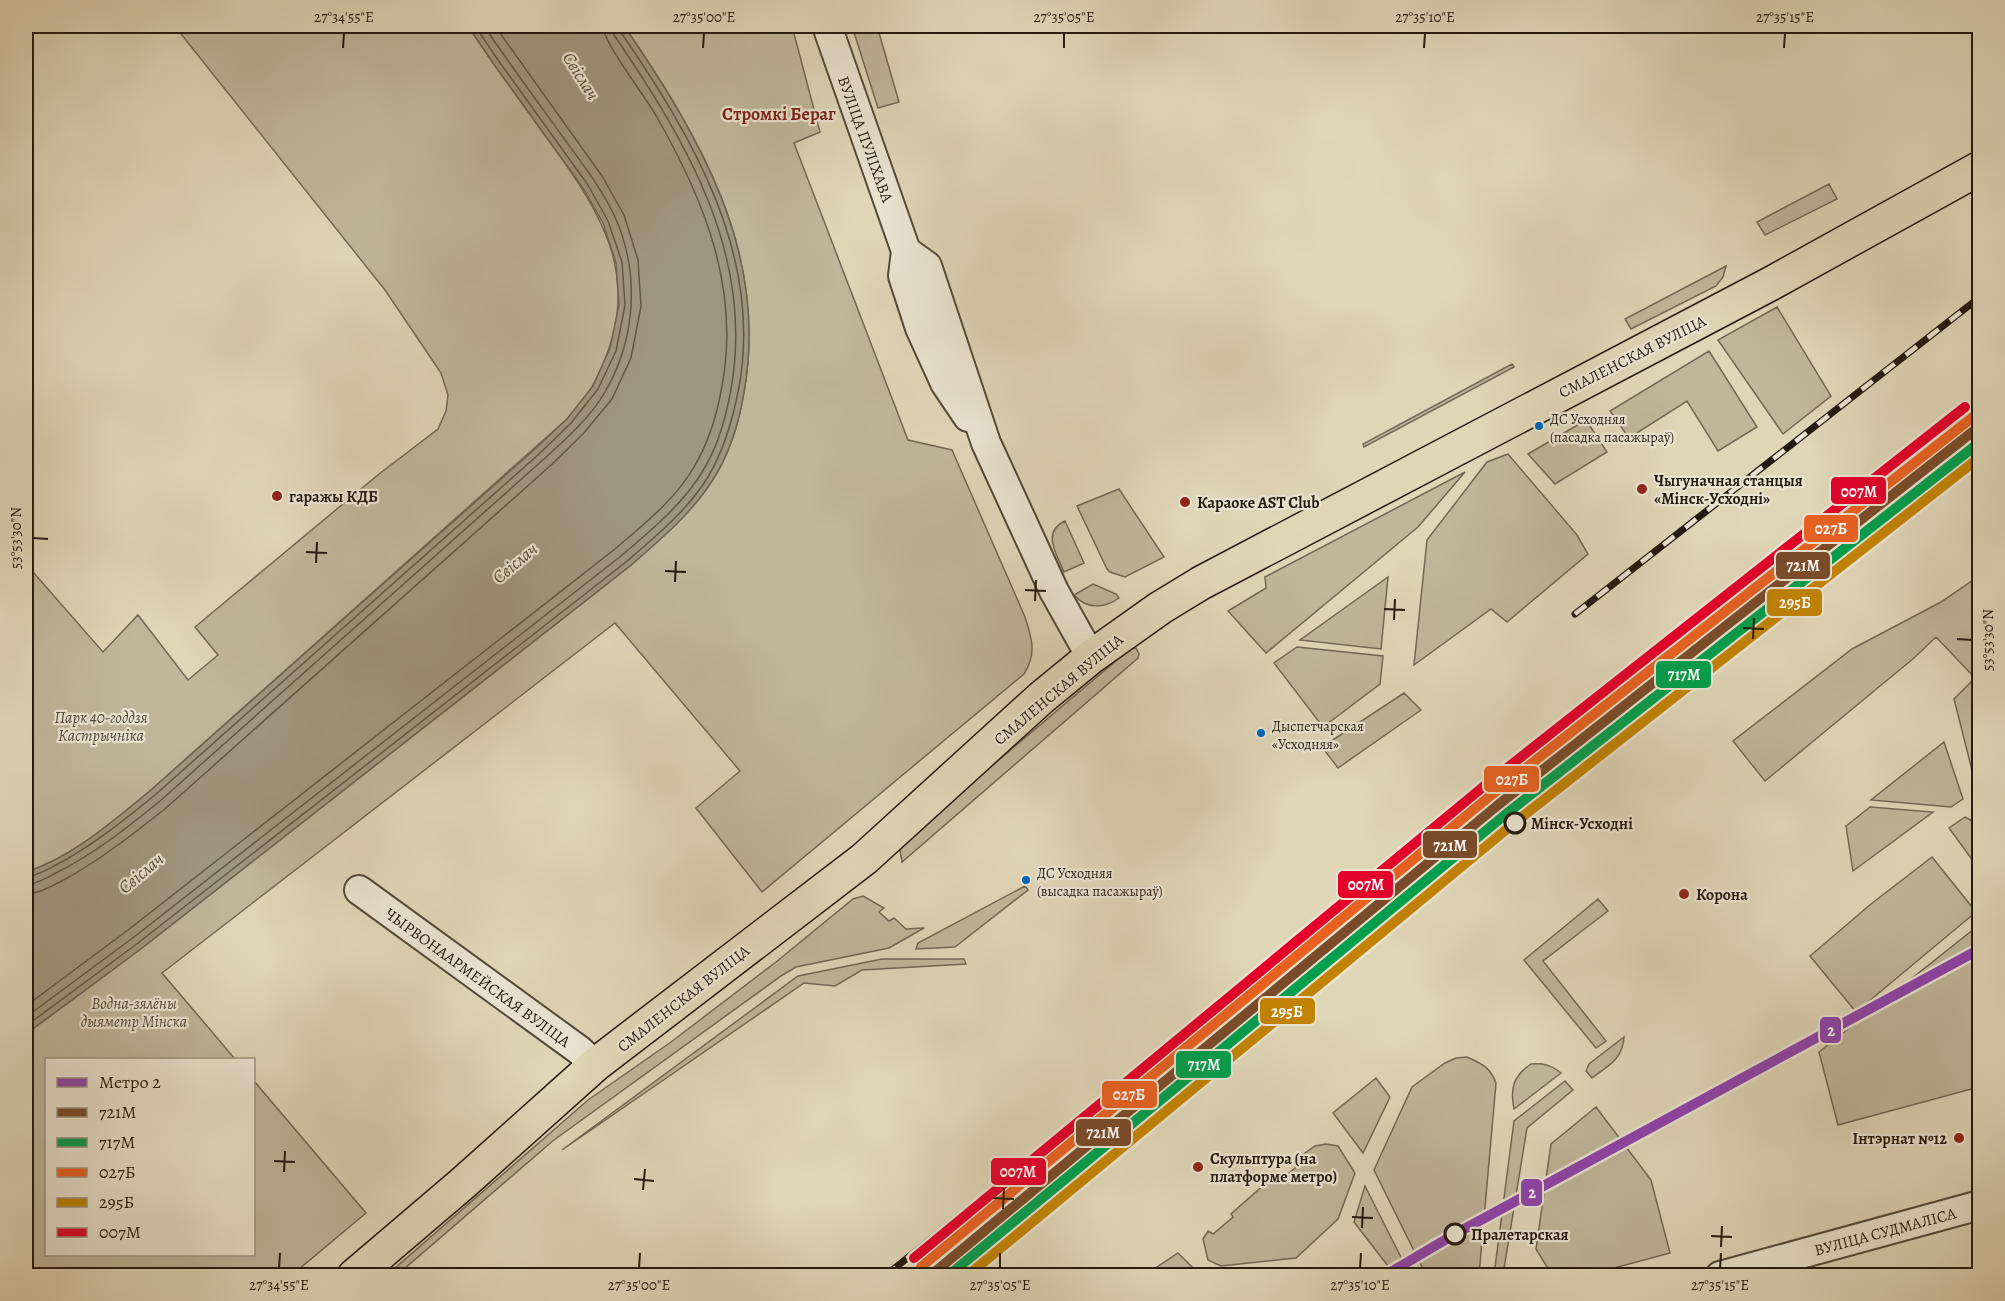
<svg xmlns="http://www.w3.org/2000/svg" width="2005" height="1301" font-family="Alegreya,serif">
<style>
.green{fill:#bfb69b;stroke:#716855;stroke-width:1.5}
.water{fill:#9f967f;stroke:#6d6452;stroke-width:1.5}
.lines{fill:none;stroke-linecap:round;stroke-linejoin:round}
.shore{stroke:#615847;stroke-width:1.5}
.minor-casing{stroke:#524939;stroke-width:32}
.major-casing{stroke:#231a0f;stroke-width:36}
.minor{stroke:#eae4d1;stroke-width:28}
.major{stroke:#dfd6b8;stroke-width:33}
.rail-casing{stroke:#231a0f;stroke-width:7}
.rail{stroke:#eae4d1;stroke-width:4.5;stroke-dasharray:14;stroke-linecap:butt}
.rail-1-casing{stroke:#eae4d1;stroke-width:15}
.rail-2-casing{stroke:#eae4d1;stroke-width:15}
.rail-3-casing{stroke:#eae4d1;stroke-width:15}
.rail-4-casing{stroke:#eae4d1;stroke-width:15}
.rail-5-casing{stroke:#eae4d1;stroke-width:15}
.rail-1{stroke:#7a4b2a;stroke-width:10}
.rail-2{stroke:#029f4e;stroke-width:10}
.rail-3{stroke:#e86121;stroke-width:10}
.rail-4{stroke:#c28304;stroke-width:10}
.rail-5{stroke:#e4002b;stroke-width:10}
.metro-1-casing{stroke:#eae4d1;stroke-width:15}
.metro-1{stroke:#8e44ad;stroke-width:10}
.ticks{fill:none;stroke:#231a0f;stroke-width:2}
.bus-dot{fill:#0065bd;stroke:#eae4d1;stroke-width:2}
.poi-dot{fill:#8f2418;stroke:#eae4d1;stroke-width:2}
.stop-dot{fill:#eae4d1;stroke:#231a0f;stroke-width:3}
.labels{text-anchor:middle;stroke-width:4.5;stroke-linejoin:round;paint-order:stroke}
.bus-label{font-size:14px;fill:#231a0f;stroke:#eae4d1;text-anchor:start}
.street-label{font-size:16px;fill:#231a0f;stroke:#eae4d1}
.poi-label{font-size:16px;font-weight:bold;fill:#231a0f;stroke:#eae4d1;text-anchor:start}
.park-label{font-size:16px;font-style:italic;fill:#524939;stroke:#eae4d1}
.stop-label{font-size:16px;font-weight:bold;fill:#231a0f;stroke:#eae4d1;text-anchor:start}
.water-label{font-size:18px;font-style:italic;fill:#554c3c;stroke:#eae4d1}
.neighbourhood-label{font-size:18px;font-weight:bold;fill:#7a1f14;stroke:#eae4d1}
.line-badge{stroke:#eae4d1;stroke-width:2}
.badge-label{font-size:16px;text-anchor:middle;font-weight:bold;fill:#fff}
.neatline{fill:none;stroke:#231a0f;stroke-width:2}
.ticks-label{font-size:15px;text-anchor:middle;fill:#231a0f}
</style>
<rect width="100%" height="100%" fill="#dfd6b8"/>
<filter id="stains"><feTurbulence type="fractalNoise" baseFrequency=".00333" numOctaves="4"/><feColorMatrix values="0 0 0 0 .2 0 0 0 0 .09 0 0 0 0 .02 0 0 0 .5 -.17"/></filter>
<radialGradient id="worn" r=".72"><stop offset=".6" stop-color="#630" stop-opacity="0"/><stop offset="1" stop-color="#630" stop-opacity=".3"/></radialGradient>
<path class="green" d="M 181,26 L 468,26 C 491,61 516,95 541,130 C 603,214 648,280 594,383 C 588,396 576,408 567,419 L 151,790 C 113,821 73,857 26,872 L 26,564 L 103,652 L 138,615 L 188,680 L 218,655 L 195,627 L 379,474 L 438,429 L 446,411 L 448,395 L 441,373 L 385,290 L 177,29 Z
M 624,26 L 792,26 L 820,132 L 794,143 L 908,440 L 952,450 L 1025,617 C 1032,639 1037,653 1024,674 L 762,892 L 696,808 L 740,771 L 615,623 L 162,973 L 235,1059 L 46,1060 L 46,1254 L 254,1254 L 254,1081 L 366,1213 L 292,1275 L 26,1275 L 26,1034 L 142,948 L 630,566 C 658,540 691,514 712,481 C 729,455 739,423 744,392 C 769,253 699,135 624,26 Z
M 852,26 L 877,26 L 899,102 L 878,108 Z
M 1829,184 L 1837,199 L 1765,235 L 1757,222 Z
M 1726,266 L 1723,277 L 1716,286 L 1631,329 L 1625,319 Z
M 1777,307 L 1831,396 L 1783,434 L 1718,340 Z
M 1709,351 L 1757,427 L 1718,451 L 1687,401 L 1629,438 L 1610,411 Z
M 1512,364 L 1514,367 L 1364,447 L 1363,444 Z
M 1586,420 L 1607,452 L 1555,484 L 1528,454 Z
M 1508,454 L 1577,535 L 1588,554 L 1507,622 L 1491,609 L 1414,665 L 1427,540 L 1487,462 Z
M 1465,472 L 1418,527 L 1266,653 L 1228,611 L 1266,588 L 1265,577 Z
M 1119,489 L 1164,557 L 1125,577 L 1110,572 L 1107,569 L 1077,506 Z
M 1065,521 L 1084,563 L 1064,572 C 1057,555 1041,532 1065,521 Z
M 1979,576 L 1979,798 L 1954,699 L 1975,678 L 1936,637 L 1914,658 L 1765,781 L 1733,741 L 1852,649 L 1941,602 Z
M 1388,577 L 1381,649 L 1300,640 Z
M 1093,584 L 1116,594 L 1119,598 C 1104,609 1086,609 1074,595 Z
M 1297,647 L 1383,656 L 1380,684 L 1323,727 L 1274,663 Z
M 1136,648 L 1139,654 L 1138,658 L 902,862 L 899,844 L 1130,649 Z
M 1404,693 L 1421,710 L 1338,768 L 1322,747 Z
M 1944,742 L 1963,799 L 1951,807 L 1871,800 Z
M 1870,807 L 1933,812 L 1853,871 L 1846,826 Z
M 1965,817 C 1986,825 1980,851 1979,869 L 1949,828 Z
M 1932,857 L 1976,912 L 1856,1012 L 1810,956 L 1871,904 Z
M 1025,886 L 1028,890 L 955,947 L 916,949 L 918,943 Z
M 863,896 L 884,908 L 879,912 L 889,921 L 894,918 L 906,929 L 924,928 L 889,948 L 796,967 L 781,976 L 554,1140 L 397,1275 L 387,1275 L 588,1100 L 671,1042 L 776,962 L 853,899 Z
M 1598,899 L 1608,911 L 1543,961 L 1606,1041 L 1596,1048 L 1524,960 Z
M 1979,925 L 1979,1087 L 1838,1125 L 1819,1052 Z
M 882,959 L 964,959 L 966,964 L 862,970 L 835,986 L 804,983 L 562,1150 L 798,976 Z
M 1624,1037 C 1623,1059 1608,1066 1592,1078 L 1586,1071 L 1589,1064 Z
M 1467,1057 C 1482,1064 1490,1067 1496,1083 L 1479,1275 L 1426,1275 L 1374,1170 L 1412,1087 L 1445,1063 L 1456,1058 Z
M 1531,1064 C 1544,1063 1551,1065 1561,1073 L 1514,1109 C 1510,1089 1513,1076 1531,1064 Z
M 1376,1078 L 1390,1097 L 1363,1153 L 1333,1113 Z
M 1565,1081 L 1573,1090 L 1527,1128 L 1503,1275 L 1494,1275 L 1514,1121 Z
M 1596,1107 L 1651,1180 L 1670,1253 L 1588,1275 L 1552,1275 L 1536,1249 L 1551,1144 Z
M 1326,1144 L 1338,1146 L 1355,1173 L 1338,1219 L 1296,1258 L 1221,1266 L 1208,1260 L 1203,1239 L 1208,1231 L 1213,1234 L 1233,1217 L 1231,1214 L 1275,1175 L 1283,1178 L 1295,1168 L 1298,1158 L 1315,1146 Z
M 1365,1186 L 1410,1275 L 1395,1275 L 1354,1222 Z
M 1178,1253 L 1192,1267 L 1197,1275 L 1145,1275 Z"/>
<path class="water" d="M 468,26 L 624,26 C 699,135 769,254 744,392 C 739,423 729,455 712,481 C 690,515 660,540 630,566 L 142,948 L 26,1034 L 26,872 C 73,857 113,821 151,790 L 535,449 L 567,419 L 593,386 L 610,348 L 619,305 L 616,263 L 603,223 L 583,188 L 493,63 Z"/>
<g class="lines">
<path class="shore" d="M 26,877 C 36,876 46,870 56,865 C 92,846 123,821 155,795 L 539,454 L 571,423 L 598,389 L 616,351 L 625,305 L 622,262 L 608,221 L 588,185 L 498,60 L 475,26
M 26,885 C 37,884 46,878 56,873 C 94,854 127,828 160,801 L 544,459 C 566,439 590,418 605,392 C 636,339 640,273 615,217 C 603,191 585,167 568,144 C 540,105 511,66 484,26
M 26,894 C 38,894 49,887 60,882 C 99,861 132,835 166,808 L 550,466 L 583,434 L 612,399 L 631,358 L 641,306 L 638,260 L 624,215 L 602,176 L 495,26
M 26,1006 L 128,930 L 615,549 C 644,524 675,500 694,467 C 709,442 717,415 722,386 C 740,289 705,202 658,119 C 647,98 603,43 603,26
M 26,1017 L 134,937 L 621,556 C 650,531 680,507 701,474 C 717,449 726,418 731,389 C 755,255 686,141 614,35 L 612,26
M 26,1026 L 138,943 L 626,562 C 656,536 687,511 708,477 C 724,450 733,419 739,387 C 763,255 692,136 620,31 L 619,26"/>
<defs>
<path id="minor" d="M 827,26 L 906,251 L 927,266 L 986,443 L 1054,591 L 1091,657
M 906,251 L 903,276 L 920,328 L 945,383 L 968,417
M 359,890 L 579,1050 L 595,1065
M 1720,1276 L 1980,1205"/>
<path id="major" d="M 354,1276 L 462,1184 L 595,1065 L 864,859 L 1041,698 L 1091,657 L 1160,608 L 1201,583 L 1772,283 L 1980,168"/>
</defs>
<use href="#minor" class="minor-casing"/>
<use href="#major" class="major-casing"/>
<use href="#minor" class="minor"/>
<use href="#major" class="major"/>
<defs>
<path id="rail" d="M 1575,614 L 1980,297
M 885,1276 L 1485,792 L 1980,404"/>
</defs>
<use href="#rail" class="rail-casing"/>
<use href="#rail" class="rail"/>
<defs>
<path id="rail-1" d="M 930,1276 L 1498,805 L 1980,426"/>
<path id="rail-2" d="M 948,1276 L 1506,814 L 1980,442"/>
<path id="rail-3" d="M 921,1267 L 1490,796 L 1973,417"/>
<path id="rail-4" d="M 967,1276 L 1513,824 L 1980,457"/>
<path id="rail-5" d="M 914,1258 L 1483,787 L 1965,407"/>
</defs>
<use href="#rail-1" class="rail-1-casing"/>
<use href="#rail-2" class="rail-2-casing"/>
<use href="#rail-3" class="rail-3-casing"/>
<use href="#rail-4" class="rail-4-casing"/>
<use href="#rail-5" class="rail-5-casing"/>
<use href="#rail-1" class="rail-1"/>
<use href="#rail-2" class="rail-2"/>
<use href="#rail-3" class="rail-3"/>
<use href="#rail-4" class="rail-4"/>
<use href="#rail-5" class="rail-5"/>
<defs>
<path id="metro-1" d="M 1384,1276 L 1455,1234 L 1980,949"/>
</defs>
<use href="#metro-1" class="metro-1-casing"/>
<use href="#metro-1" class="metro-1"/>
</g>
<path class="ticks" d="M 343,48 L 344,33M 703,48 L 704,33M 1064,48 L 1064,33M 1424,48 L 1425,33M 1784,48 L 1785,33M 33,538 L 48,539M 306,552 L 327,553M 316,563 L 317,542M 665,571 L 686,572M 675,582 L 676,561M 1025,590 L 1046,591M 1035,601 L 1036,580M 1384,609 L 1405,610M 1394,620 L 1395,599M 1743,628 L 1764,629M 1753,639 L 1754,618M 1957,639 L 1972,640M 274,1161 L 295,1162M 284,1172 L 285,1151M 634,1179 L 654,1181M 643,1190 L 645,1169M 993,1198 L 1014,1199M 1003,1209 L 1004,1188M 1352,1217 L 1373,1218M 1362,1228 L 1363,1207M 1711,1236 L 1732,1237M 1721,1247 L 1722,1226M 279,1268 L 280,1253M 639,1268 L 640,1253M 1000,1268 L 1000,1253M 1360,1268 L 1361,1253M 1720,1268 L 1721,1253"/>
<g class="bus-dot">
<circle cx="1539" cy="426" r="5"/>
<circle cx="1261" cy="733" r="5"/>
<circle cx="1026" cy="880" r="5"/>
</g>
<g class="poi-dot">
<circle cx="1642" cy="489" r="6"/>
<circle cx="277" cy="496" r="6"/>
<circle cx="1185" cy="502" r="6"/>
<circle cx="1684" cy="894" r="6"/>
<circle cx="1959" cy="1138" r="6"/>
<circle cx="1198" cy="1167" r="6"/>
</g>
<g class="stop-dot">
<circle cx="1515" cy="823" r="10"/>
<circle cx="1455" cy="1234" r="10"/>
</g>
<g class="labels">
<g class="bus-label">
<text x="1550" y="424">ДС Усходняя<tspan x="1550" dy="18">(пасадка пасажыраў)</tspan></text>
<text x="1272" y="731">Дыспетчарская<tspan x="1272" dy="18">«Усходняя»</tspan></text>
<text x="1037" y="878">ДС Усходняя<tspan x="1037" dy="18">(высадка пасажыраў)</tspan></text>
</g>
<g class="street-label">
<text transform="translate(866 139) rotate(70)" y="6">ВУЛІЦА ПУЛІХАВА</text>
<text transform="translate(1632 356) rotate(-27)" y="6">СМАЛЕНСКАЯ ВУЛІЦА</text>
<text transform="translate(1058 689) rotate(-40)" y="6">СМАЛЕНСКАЯ ВУЛІЦА</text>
<text transform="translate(478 977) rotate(36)" y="6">ЧЫРВОНААРМЕЙСКАЯ ВУЛІЦА</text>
<text transform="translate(683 998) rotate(-38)" y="6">СМАЛЕНСКАЯ ВУЛІЦА</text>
<text transform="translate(1885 1231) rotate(-15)" y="6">ВУЛІЦА СУДМАЛІСА</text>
</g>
<g class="poi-label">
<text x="1654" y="486">Чыгуначная станцыя<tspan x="1654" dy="18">«Мінск-Усходні»</tspan></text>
<text x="289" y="502">гаражы КДБ</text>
<text x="1197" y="508">Караоке AST Club</text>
<text x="1696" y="900">Корона</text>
<text x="1947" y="1144" text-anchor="end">Інтэрнат №12</text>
<text x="1210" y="1164">Скульптура (на<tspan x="1210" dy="18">платформе метро)</tspan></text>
</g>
<g class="park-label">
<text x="101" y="723">Парк 40-годдзя<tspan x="101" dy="18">Кастрычніка</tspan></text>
<text x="134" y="1009">Водна-зялёны<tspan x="134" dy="18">дыяметр Мінска</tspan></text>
</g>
<g class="stop-label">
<text x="1531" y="829">Мінск-Усходні</text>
<text x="1471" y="1240">Пралетарская</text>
</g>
<g class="water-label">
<text transform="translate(581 76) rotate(58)" y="6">Свіслач</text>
<text transform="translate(515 563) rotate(-40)" y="6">Свіслач</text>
<text transform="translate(141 873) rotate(-40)" y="6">Свіслач</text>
</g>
<g class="neighbourhood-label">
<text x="779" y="120">Стромкі Бераг</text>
</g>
</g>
<g class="line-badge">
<rect x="1830" y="476" width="57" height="29" rx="6" fill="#e4002b"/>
<rect x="1803" y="514" width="56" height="29" rx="6" fill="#e86121"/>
<rect x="1775" y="551" width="56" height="29" rx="6" fill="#7a4b2a"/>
<rect x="1766" y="588" width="57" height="29" rx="6" fill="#c28304"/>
<rect x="1655" y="660" width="57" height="29" rx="6" fill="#029f4e"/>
<rect x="1483" y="765" width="57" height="28" rx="6" fill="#e86121"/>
<rect x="1422" y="830" width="56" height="29" rx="6" fill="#7a4b2a"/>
<rect x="1337" y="870" width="57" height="29" rx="6" fill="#e4002b"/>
<rect x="1259" y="997" width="57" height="28" rx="6" fill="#c28304"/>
<rect x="1819" y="1016" width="23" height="28" rx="6" fill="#8e44ad"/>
<rect x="1175" y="1050" width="57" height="29" rx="6" fill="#029f4e"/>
<rect x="1101" y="1080" width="57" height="29" rx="6" fill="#e86121"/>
<rect x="1075" y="1118" width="57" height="29" rx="6" fill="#7a4b2a"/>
<rect x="990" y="1157" width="57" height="29" rx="6" fill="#e4002b"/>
<rect x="1520" y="1178" width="23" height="29" rx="6" fill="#8e44ad"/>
</g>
<g class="badge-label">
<text x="1859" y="497">007М</text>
<text x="1831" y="534">027Б</text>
<text x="1803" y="571">721М</text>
<text x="1795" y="608">295Б</text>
<text x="1684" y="680">717М</text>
<text x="1512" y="785">027Б</text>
<text x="1450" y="851">721М</text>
<text x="1366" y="890">007М</text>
<text x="1287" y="1017">295Б</text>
<text x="1831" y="1036">2</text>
<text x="1204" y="1070">717М</text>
<text x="1129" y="1100">027Б</text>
<text x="1103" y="1138">721М</text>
<text x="1018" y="1177">007М</text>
<text x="1532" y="1198">2</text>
</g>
<rect width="2005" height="1301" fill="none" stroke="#dfd6b8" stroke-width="66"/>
<rect x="45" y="1058" width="210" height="198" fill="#eae4d1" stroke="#9a9383" stroke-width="1.5"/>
<rect x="57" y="1078" width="30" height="9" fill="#8e44ad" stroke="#9a9383" stroke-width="1.5"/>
<text x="99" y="1088" font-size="18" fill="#231a0f">Метро 2</text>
<rect x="57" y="1108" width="30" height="9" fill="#7a4b2a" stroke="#9a9383" stroke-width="1.5"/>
<text x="99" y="1118" font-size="18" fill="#231a0f">721М</text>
<rect x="57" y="1138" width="30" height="9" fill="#029f4e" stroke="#9a9383" stroke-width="1.5"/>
<text x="99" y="1148" font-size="18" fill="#231a0f">717М</text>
<rect x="57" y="1168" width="30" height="9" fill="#e86121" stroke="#9a9383" stroke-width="1.5"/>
<text x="99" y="1178" font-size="18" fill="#231a0f">027Б</text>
<rect x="57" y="1198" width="30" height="9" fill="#c28304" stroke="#9a9383" stroke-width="1.5"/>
<text x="99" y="1208" font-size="18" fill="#231a0f">295Б</text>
<rect x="57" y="1228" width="30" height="9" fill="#e4002b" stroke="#9a9383" stroke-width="1.5"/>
<text x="99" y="1238" font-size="18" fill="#231a0f">007М</text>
<rect x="33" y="33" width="1939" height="1235" class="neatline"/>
<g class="ticks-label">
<text x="344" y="22">27°34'55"E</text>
<text x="704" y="22">27°35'00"E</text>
<text x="1064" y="22">27°35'05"E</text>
<text x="1425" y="22">27°35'10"E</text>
<text x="1785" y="22">27°35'15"E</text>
<text transform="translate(16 538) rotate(-90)" y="5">53°53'30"N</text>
<text transform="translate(1988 640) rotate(-90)" y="5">53°53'30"N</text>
<text x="279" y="1290">27°34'55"E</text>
<text x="639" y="1290">27°35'00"E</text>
<text x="1000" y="1290">27°35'05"E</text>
<text x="1360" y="1290">27°35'10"E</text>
<text x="1720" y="1290">27°35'15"E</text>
</g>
<rect width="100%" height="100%" filter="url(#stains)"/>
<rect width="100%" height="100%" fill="url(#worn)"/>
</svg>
